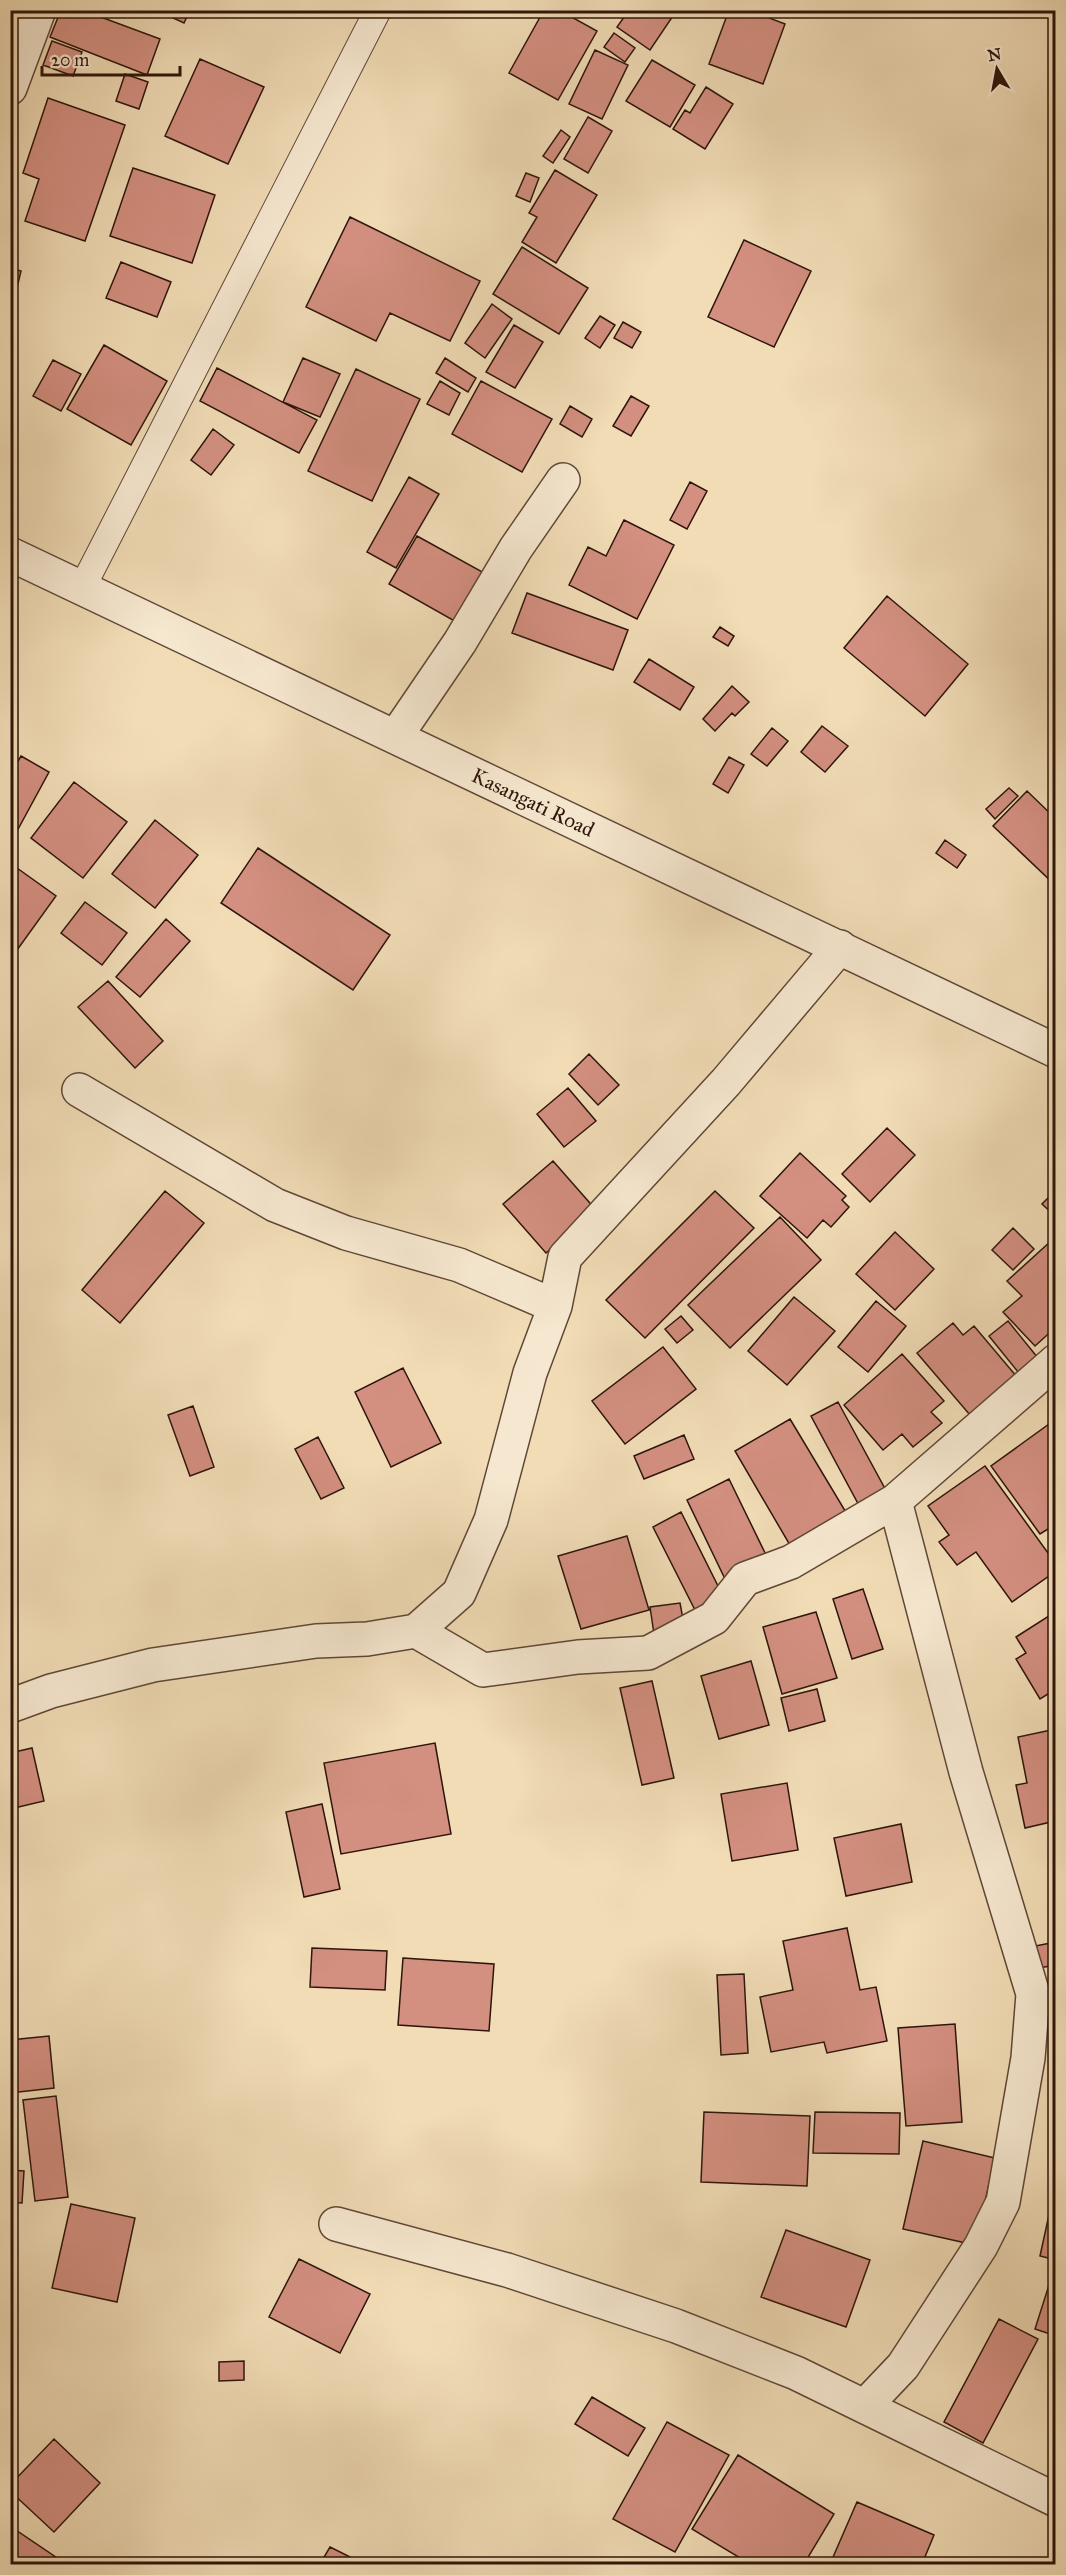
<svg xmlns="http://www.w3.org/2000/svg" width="1066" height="2575" font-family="'IM FELL Great Primer',serif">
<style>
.building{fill:#d38f80;stroke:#2e150b;stroke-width:1.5}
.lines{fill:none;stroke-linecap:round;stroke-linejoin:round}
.service-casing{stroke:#5f4736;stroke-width:28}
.minor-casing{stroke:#5f4736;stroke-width:36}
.tertiary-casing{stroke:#5f4736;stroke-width:36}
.service{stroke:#f6e8d0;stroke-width:26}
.minor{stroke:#f6e8d0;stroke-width:33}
.tertiary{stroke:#f6e8d0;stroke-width:33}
.labels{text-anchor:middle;stroke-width:4.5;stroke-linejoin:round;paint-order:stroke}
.street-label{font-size:21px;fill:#2e150b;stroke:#f6e8d0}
</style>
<rect width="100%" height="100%" fill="#f1dcb6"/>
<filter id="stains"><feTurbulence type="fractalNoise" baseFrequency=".00333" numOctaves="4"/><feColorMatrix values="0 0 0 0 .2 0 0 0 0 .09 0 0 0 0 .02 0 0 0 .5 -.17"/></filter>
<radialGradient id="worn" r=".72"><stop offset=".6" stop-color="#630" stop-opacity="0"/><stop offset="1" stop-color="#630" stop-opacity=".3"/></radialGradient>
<path class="building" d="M 61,10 L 82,10 L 160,39 L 147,75 L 50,37 Z
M 156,10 L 190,10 L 184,23 Z
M 544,10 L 559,10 L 597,31 L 558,100 L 509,73 Z
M 629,10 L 677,10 L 650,50 L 617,27 Z
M 729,10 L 748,10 L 785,24 L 763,84 L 709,64 Z
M 614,33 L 635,48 L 625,62 L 604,47 Z
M 52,41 L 82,52 L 73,76 L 43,65 Z
M 595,50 L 628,65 L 602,119 L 569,104 Z
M 200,59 L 264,87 L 228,164 L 165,136 Z
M 652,60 L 695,85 L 670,127 L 626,101 Z
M 125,74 L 148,82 L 139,109 L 116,101 Z
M 706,87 L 733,104 L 705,149 L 673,129 L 685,110 L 690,113 Z
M 48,98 L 125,125 L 85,241 L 25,221 L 39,179 L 23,173 Z
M 588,117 L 612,131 L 588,173 L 564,159 Z
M 561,130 L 570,137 L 553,163 L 543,156 Z
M 133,168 L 215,195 L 192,263 L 110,236 Z
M 555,170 L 597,195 L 556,263 L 522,242 L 537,217 L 529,213 Z
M 526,173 L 539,178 L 530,202 L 516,196 Z
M 350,217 L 480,281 L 450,341 L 390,313 L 376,341 L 306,307 Z
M 744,240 L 811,271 L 774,347 L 708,317 Z
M 522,247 L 588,288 L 559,334 L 493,294 Z
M 121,262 L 171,282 L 157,317 L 106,298 Z
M 10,268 L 21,271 L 10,317 Z
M 492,304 L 512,319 L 485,358 L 465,343 Z
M 600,316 L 615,325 L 600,348 L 585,338 Z
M 623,322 L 641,332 L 632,348 L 614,338 Z
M 514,325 L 543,342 L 515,388 L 486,372 Z
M 104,345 L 167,381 L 131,445 L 67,409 Z
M 303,358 L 340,374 L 320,417 L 283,402 Z
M 445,358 L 476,378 L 468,392 L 436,373 Z
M 53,360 L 81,374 L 61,411 L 33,396 Z
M 217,368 L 317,420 L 299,453 L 200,401 Z
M 356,369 L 420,399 L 372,501 L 308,471 Z
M 440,381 L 460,393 L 449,415 L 427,404 Z
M 481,381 L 552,419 L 522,472 L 452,434 Z
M 631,396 L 649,406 L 631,436 L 613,426 Z
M 570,406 L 592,419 L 582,437 L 560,424 Z
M 213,429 L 234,445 L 211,475 L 191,460 Z
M 409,477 L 439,494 L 396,568 L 367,552 Z
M 690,482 L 707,491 L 687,529 L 670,520 Z
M 624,520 L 674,545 L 637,619 L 569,585 L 588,547 L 606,556 Z
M 417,536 L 486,574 L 458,623 L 389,584 Z
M 527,593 L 628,630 L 613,670 L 512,633 Z
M 887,596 L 968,664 L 925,716 L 844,648 Z
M 720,627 L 734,636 L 728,646 L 713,637 Z
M 649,659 L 694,687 L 680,710 L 634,682 Z
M 732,686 L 749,702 L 735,716 L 732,713 L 715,731 L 703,719 Z
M 822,726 L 848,746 L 825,772 L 801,752 Z
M 772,728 L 788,741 L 767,766 L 751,754 Z
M 21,756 L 49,772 L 10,844 L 10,775 Z
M 729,757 L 744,765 L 728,793 L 713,784 Z
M 74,782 L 127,822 L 83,878 L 31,838 Z
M 1009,788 L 1018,796 L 995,819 L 986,809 Z
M 1027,791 L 1056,819 L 1056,886 L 993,826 Z
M 155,820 L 198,855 L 155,908 L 112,874 Z
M 945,840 L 966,855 L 957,868 L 936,853 Z
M 258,848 L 390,935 L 353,990 L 221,903 Z
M 10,863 L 56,896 L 12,957 L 10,956 Z
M 85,902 L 127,933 L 102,965 L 61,933 Z
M 166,919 L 190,941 L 140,997 L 116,977 Z
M 108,981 L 163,1041 L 135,1068 L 78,1007 Z
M 589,1054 L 619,1085 L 598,1105 L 569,1074 Z
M 568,1088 L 596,1121 L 564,1147 L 537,1114 Z
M 887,1128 L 915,1155 L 870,1202 L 842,1174 Z
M 800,1153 L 846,1196 L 842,1200 L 849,1207 L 831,1227 L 823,1220 L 807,1238 L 760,1196 Z
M 553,1161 L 596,1210 L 546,1253 L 503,1204 Z
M 1056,1190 L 1056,1217 L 1042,1204 Z
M 165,1191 L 204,1223 L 120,1323 L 82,1290 Z
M 715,1191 L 754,1228 L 645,1338 L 606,1300 Z
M 780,1217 L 821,1260 L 730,1348 L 688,1305 Z
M 1013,1228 L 1034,1249 L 1013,1270 L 992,1250 Z
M 895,1232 L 934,1269 L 895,1310 L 856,1274 Z
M 1051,1241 L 1056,1246 L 1056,1327 L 1035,1346 L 1003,1312 L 1022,1296 L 1007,1281 Z
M 794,1297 L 835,1331 L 787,1385 L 748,1351 Z
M 876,1301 L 906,1326 L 868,1372 L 838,1347 Z
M 681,1316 L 693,1330 L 677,1343 L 665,1329 Z
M 1008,1321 L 1042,1363 L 1023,1378 L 989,1336 Z
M 953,1323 L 963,1335 L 974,1326 L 1017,1377 L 970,1415 L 917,1353 Z
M 663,1347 L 696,1389 L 625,1444 L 592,1401 Z
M 902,1354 L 944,1401 L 931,1412 L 942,1423 L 913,1447 L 902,1434 L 883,1450 L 844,1405 Z
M 403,1368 L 441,1443 L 391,1467 L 355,1392 Z
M 838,1402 L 889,1496 L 862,1511 L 811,1416 Z
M 193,1406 L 214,1467 L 190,1476 L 168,1415 Z
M 790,1419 L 850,1519 L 794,1552 L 735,1451 Z
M 1056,1419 L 1056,1524 L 1040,1534 L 991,1466 Z
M 684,1435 L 694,1459 L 644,1479 L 634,1456 Z
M 318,1437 L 344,1488 L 321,1499 L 295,1449 Z
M 985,1466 L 1056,1564 L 1056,1571 L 1012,1602 L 976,1552 L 957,1565 L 939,1542 L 949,1535 L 928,1506 Z
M 729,1479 L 769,1561 L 726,1581 L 687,1500 Z
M 681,1512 L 723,1596 L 695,1610 L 653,1527 Z
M 627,1536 L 649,1610 L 581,1629 L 558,1556 Z
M 863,1589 L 883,1649 L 852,1659 L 833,1599 Z
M 680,1603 L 685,1630 L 654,1634 L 650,1607 Z
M 816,1612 L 837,1678 L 782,1694 L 763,1627 Z
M 1055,1612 L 1056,1689 L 1040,1699 L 1016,1659 L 1026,1653 L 1016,1637 Z
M 751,1661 L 769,1725 L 719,1739 L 701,1676 Z
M 652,1681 L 674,1778 L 642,1785 L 620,1688 Z
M 817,1689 L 825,1721 L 789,1731 L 781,1698 Z
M 1056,1729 L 1056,1841 L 1051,1822 L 1025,1828 L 1016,1785 L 1027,1783 L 1018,1737 Z
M 435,1743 L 451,1834 L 341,1854 L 324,1763 Z
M 32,1748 L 44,1801 L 10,1809 L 10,1753 Z
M 787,1783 L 798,1850 L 732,1861 L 721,1794 Z
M 322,1804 L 340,1889 L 304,1897 L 286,1812 Z
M 901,1824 L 912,1882 L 846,1896 L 834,1838 Z
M 847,1928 L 860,1990 L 876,1987 L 887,2041 L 827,2053 L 824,2042 L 771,2052 L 760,1997 L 793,1990 L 783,1941 Z
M 1056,1942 L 1056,1965 L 1039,1968 L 1035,1946 Z
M 312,1948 L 387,1951 L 385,1990 L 310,1987 Z
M 403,1958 L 494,1964 L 489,2031 L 398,2025 Z
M 744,1974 L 748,2053 L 721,2055 L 717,1975 Z
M 955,2024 L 962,2122 L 906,2126 L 898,2028 Z
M 49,2036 L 54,2088 L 10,2093 L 10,2040 Z
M 56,2096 L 68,2197 L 35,2201 L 23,2100 Z
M 704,2112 L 810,2116 L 807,2186 L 701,2182 Z
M 815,2112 L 900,2113 L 899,2154 L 813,2153 Z
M 923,2141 L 995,2158 L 975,2245 L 903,2229 Z
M 10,2170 L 24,2171 L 22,2203 L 10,2202 Z
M 1052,2201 L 1056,2201 L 1056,2260 L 1040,2256 Z
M 71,2204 L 135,2218 L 117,2302 L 52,2288 Z
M 786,2230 L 870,2260 L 846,2327 L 761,2297 Z
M 299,2259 L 370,2294 L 340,2353 L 269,2317 Z
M 1049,2285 L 1056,2287 L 1056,2336 L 1035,2329 Z
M 999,2319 L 1038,2339 L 983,2443 L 944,2422 Z
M 244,2361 L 244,2380 L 219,2381 L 219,2362 Z
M 592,2397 L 645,2428 L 628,2456 L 575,2424 Z
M 667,2422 L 729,2455 L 675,2552 L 613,2519 Z
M 54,2439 L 100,2483 L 54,2532 L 10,2491 L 10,2485 Z
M 738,2455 L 834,2514 L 804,2564 L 750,2564 L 692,2529 Z
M 857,2502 L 934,2535 L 922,2564 L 830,2564 Z
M 10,2526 L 66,2564 L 10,2564 Z
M 330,2547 L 364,2564 L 320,2564 Z"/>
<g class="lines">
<defs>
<path id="service" d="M 82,588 L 378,10"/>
<path id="minor" d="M 10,88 L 39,10
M 396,736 L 460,642 L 516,548 L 563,480
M 79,1090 L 275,1205 L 346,1233 L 459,1265 L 555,1306
M 416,1631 L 483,1670 L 578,1657 L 648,1653 L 714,1618 L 745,1579 L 791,1562 L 895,1501 L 1056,1361
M 10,1706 L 51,1691 L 153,1665 L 316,1641 L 367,1639 L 416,1631 L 459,1593 L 491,1520 L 530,1373 L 555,1306 L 565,1257 L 726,1082 L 840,947
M 336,2224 L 507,2270 L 676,2326 L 796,2373 L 1056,2500
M 865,2406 L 903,2366 L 981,2246 L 1003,2202 L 1028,2058 L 1033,1994 L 966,1772 L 895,1501"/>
<g id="tertiary">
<path id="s1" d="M 10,554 L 1056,1051"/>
</g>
</defs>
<use href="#service" class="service-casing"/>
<use href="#minor" class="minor-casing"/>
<use href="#tertiary" class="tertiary-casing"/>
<use href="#service" class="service"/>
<use href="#minor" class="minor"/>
<use href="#tertiary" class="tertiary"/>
</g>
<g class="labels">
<g class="street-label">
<text dy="7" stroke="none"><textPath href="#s1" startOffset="579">Kasangati Road</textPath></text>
</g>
</g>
<rect width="1066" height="2575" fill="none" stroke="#f1dcb6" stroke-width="36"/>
<rect x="12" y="12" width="1042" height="2551" fill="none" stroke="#2e150b" stroke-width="3"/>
<rect x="18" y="18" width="1030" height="2539" fill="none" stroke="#2e150b" stroke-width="1.5"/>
<g transform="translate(997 69) rotate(350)" stroke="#f6e8d0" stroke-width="4.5" paint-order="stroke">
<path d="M0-4.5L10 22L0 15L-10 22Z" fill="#2e150b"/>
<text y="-9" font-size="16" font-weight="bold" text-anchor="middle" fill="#2e150b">N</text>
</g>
<path d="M42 66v9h138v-9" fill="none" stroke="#2e150b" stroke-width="3"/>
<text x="51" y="66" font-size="18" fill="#2e150b" stroke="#f6e8d0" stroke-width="4.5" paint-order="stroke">20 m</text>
<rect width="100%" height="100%" filter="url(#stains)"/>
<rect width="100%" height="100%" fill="url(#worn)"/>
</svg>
